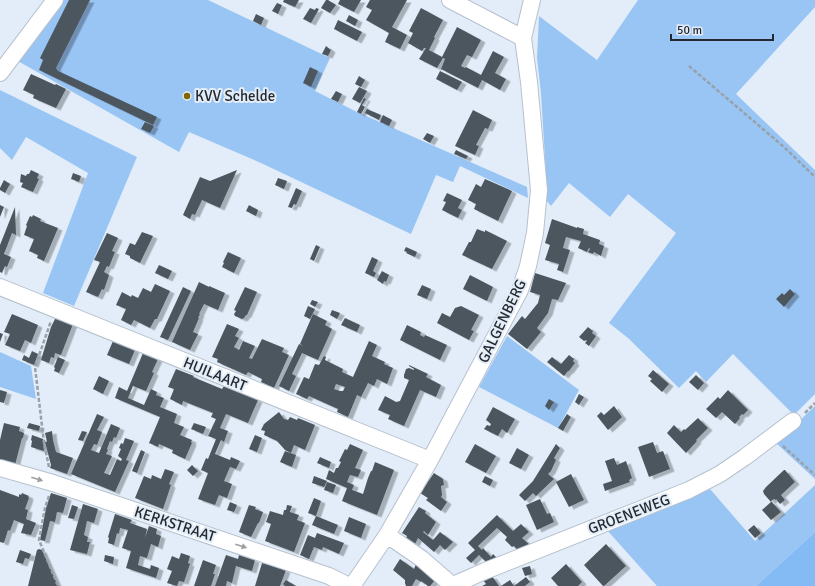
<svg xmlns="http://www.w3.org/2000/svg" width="815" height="586" font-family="Signika,sans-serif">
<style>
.green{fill:#99c5f4}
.forest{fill:#84bbf4}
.building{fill:#4c565f;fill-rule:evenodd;filter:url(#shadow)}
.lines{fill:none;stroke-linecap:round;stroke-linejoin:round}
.street-casing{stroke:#b6c1cd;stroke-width:18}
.path{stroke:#98a1aa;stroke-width:2.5;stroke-dasharray:4 2;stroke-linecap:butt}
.street{stroke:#fff;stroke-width:16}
.oneway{fill:#9d9fa0}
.poi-dot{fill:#866400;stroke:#e2edf9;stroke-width:1.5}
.labels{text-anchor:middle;stroke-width:4;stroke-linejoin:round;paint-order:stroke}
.poi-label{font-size:15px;fill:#25292d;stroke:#e2edf9;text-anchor:start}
.street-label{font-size:15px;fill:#25292d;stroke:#e2edf9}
</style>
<defs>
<filter id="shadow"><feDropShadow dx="4.5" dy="2.5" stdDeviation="0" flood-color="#0004"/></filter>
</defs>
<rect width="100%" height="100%" fill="#e2edf9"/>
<path class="green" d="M 60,0 L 208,0 L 330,58 L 315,91 L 357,112 L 527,187 L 528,198 L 460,166 L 453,182 L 436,175 L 411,234 L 261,163 L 189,132 L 179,152 L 16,60 Z
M 638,0 L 815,0 L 815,7 L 736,94 L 815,170 L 815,394 L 794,415 L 733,354 L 706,382 L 696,371 L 679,388 L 628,338 L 609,323 L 676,233 L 628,194 L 610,217 L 569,183 L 551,206 L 546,200 L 546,175 L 541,93 L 537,58 L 539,16 L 597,60 Z
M 0,90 L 137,157 L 74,306 L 43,293 L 88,173 L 26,137 L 12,160 L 0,148 Z
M 507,336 L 579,390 L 558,428 L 479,387 Z
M 0,352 L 31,366 L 36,399 L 0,387 Z
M 815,406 L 815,479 L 776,443 Z
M 815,485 L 815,532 L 756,586 L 657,586 L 606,529 L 660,510 L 710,489 L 755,541 Z"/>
<path class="forest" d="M 815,532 L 815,586 L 756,586 Z"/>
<path class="building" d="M 69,0 L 90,0 L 56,68 L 58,71 L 157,117 L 153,125 L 39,70 L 43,60 L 40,58 Z
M 284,0 L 299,0 L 295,7 L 283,2 Z
M 326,0 L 328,0 L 336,5 L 330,13 L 321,8 Z
M 340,0 L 361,0 L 354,12 L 338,4 Z
M 370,0 L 407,0 L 392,27 L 407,35 L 400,49 L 385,42 L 389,33 L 366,20 L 372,10 L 366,7 Z
M 277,3 L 282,5 L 278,14 L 272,11 Z
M 310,8 L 315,10 L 316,8 L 319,9 L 311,23 L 303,19 Z
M 421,8 L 443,20 L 434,37 L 435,38 L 429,50 L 442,57 L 457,27 L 481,40 L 472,57 L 467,55 L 461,66 L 465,68 L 466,67 L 481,75 L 493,51 L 504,57 L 495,73 L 506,79 L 500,90 L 482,80 L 478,88 L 441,69 L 445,59 L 443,58 L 437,68 L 419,59 L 426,48 L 424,48 L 422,51 L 408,43 L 413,33 L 409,31 Z
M 256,14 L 264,18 L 261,25 L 253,21 Z
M 349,15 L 358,20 L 355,26 L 346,21 Z
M 338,20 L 362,32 L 357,41 L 334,29 Z
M 326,46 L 331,50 L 328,56 L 322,54 Z
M 310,67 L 318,71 L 311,87 L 303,83 Z
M 440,71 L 462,82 L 457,90 L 436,79 Z
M 31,74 L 55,85 L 56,84 L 66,89 L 56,108 L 33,98 L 34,95 L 23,90 Z
M 359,76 L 365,80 L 361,87 L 355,84 Z
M 359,87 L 367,91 L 360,103 L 352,99 Z
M 336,91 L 342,94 L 338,102 L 331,99 Z
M 364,98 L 366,99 L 362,105 L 365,107 L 361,114 L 357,112 Z
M 367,109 L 381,115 L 379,120 L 365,113 Z
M 473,110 L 492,120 L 488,129 L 485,128 L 476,145 L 479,146 L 475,155 L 455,146 Z
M 383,115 L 392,120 L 389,126 L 380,122 Z
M 145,122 L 154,126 L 150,133 L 141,129 Z
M 427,133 L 434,136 L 430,143 L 423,139 Z
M 456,150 L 468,156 L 466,159 L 454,154 Z
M 31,170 L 39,174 L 37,178 L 39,179 L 33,192 L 21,187 L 23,183 L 20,182 L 21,174 L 26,176 L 27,174 L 29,174 Z
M 237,170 L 220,208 L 202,200 L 195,215 L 192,214 L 190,219 L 183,215 L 200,177 L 210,181 Z
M 73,173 L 81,176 L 79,182 L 71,179 Z
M 278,178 L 287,181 L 284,189 L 275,185 Z
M 485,179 L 512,191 L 498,221 L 474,209 L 476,204 L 468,200 L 476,184 L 481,187 Z
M 4,180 L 10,184 L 5,193 L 0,190 L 0,188 Z
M 296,188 L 302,191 L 296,205 L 294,204 L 292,208 L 288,207 Z
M 447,193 L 462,200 L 458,208 L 462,210 L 458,218 L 442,210 L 446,202 L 443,201 Z
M 0,205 L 4,207 L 0,217 Z
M 249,205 L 258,210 L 256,216 L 246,211 Z
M 15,207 L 16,235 L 12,233 L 4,254 L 11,257 L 7,267 L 5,266 L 2,273 L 0,272 L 0,245 Z
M 33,215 L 41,219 L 40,221 L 58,228 L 44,261 L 37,258 L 38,255 L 29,251 L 34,239 L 24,235 L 27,226 L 26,225 L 30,216 L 32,217 Z
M 552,219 L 577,228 L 577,227 L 584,229 L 583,234 L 600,240 L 599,244 L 604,246 L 601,256 L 594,252 L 593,254 L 588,252 L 590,249 L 589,248 L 587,252 L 578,248 L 581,241 L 566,237 L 563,248 L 570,250 L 563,272 L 557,270 L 559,264 L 545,260 L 550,245 L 545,243 Z
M 477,229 L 485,232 L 485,230 L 507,241 L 492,269 L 462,255 L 469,242 L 471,242 Z
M 142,232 L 153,236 L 140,263 L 130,258 L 130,256 L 125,254 L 130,243 L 135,245 Z
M 107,233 L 118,238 L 112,251 L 115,252 L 109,267 L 107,266 L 104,272 L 109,275 L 104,290 L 102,289 L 98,297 L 86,292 L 100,262 L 94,260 Z
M 316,245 L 320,247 L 314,261 L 310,259 Z
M 406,247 L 417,252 L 415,257 L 406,253 L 407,252 L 404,251 Z
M 228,252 L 241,258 L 234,273 L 222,267 L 224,263 L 223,262 Z
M 372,257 L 378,260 L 373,271 L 376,273 L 374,277 L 365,273 Z
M 159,265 L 172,271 L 168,279 L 155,273 Z
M 382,271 L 389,275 L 386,282 L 384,281 L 383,284 L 377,280 Z
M 535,273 L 566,283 L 558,300 L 552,299 L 548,313 L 537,328 L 541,332 L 527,349 L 508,334 L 522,316 L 525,319 L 538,303 L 540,295 L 530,292 Z
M 470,275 L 493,287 L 487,301 L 463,289 Z
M 199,282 L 209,287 L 209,286 L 225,293 L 218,310 L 204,304 L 199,314 L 200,314 L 198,318 L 199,318 L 193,332 L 198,334 L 190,350 L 172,342 Z
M 155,284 L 170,291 L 157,319 L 155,319 L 150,328 L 134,320 L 131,325 L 121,320 L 126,309 L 116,305 L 122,292 L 131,297 L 132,295 L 138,298 L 143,288 L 151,292 Z
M 422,285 L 431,289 L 427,299 L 417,295 Z
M 183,287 L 191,291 L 168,340 L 160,337 Z
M 245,287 L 257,292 L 247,315 L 246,315 L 244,318 L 242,319 L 235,316 L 234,314 L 236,311 L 234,310 Z
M 790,289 L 795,294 L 784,307 L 776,299 L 782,293 L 784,295 Z
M 312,300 L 318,302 L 315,307 L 310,304 Z
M 308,306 L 315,309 L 310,319 L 304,316 Z
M 461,306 L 479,315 L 471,330 L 474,331 L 469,340 L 437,323 L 442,313 L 450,317 L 455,308 Z
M 332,310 L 340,313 L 337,319 L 330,315 Z
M 12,314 L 38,325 L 31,343 L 25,340 L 20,351 L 5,345 L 10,334 L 4,332 Z
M 313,314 L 327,321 L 325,325 L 332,329 L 318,360 L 302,353 L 292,374 L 296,376 L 289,391 L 279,386 L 299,344 L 303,346 L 300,344 Z
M 56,317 L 73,324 L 61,355 L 55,353 L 54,358 L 51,357 L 49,363 L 41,360 L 51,327 Z
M 345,318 L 360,325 L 357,332 L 341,325 Z
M 227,324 L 239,329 L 235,336 L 239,338 L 234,347 L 239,350 L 243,341 L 255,346 L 249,358 L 252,359 L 262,339 L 284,348 L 282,352 L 289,355 L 274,388 L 261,382 L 262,379 L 248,372 L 246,375 L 217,362 L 218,359 L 212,357 Z
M 407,325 L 421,332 L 420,335 L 424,337 L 425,335 L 447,345 L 440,360 L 400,340 Z
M 588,327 L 593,331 L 592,333 L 596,336 L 589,346 L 585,343 L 587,341 L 586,340 L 584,341 L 579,337 Z
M 0,333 L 3,334 L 0,342 Z
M 113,341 L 135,350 L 129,364 L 107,355 Z
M 369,341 L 377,345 L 372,356 L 385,362 L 384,364 L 393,368 L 387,384 L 377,379 L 374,386 L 368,383 L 361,397 L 357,395 L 348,417 L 337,412 L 338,409 L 309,396 L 307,399 L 296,394 L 304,377 L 309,379 L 315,364 L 319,365 L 324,356 L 326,357 L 325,360 L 343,369 L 342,372 L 353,377 ZM 336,384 L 345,387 L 343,391 L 340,391 L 334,389 Z
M 32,351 L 38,354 L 34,365 L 22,360 L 24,355 L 29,358 Z
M 143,353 L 158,359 L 152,372 L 154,373 L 146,391 L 133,386 L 128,398 L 144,405 L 151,389 L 157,392 L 156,395 L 164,398 L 160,407 L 177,414 L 174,423 L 184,427 L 180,435 L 192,440 L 191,442 L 192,443 L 185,459 L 172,453 L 173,450 L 159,444 L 158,447 L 149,443 L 160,417 L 115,398 L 119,387 L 127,391 Z
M 569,355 L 574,359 L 573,361 L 575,363 L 569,371 L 568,371 L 564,376 L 547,362 L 552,357 L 561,364 Z
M 58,357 L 65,360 L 59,373 L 54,371 L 55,368 L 54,367 Z
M 409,365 L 428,374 L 426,377 L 441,385 L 436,397 L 420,390 L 404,426 L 388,419 L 390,415 L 378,410 L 385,396 L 396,402 L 400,401 L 409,380 L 404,378 L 404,375 L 406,369 L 409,368 L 414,370 L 414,369 L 409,366 Z
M 176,369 L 194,376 L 193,377 L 222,389 L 224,386 L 258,400 L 248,423 L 226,414 L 220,428 L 228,431 L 224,442 L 221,440 L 215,454 L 230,460 L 231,457 L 240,461 L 236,469 L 230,467 L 224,481 L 232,484 L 227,498 L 219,495 L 215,505 L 198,499 L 208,473 L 201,470 L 206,458 L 208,459 L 216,439 L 208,436 L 216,419 L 211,417 L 213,413 L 183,401 L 182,405 L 170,399 L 174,389 L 168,387 Z
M 653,370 L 669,384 L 662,392 L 650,381 L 652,379 L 648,376 Z
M 696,375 L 704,383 L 698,390 L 689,382 Z
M 99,376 L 109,381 L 103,394 L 93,389 Z
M 0,390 L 7,392 L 4,403 L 0,402 Z
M 728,390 L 748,410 L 743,415 L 742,414 L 739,417 L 740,418 L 735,424 L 722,412 L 716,418 L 706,409 L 718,397 L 720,399 Z
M 579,394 L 584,397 L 579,405 L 575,402 Z
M 549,399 L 554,402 L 549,410 L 545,406 Z
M 614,406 L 622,417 L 608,430 L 597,416 L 601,412 L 604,415 Z
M 493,407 L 515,419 L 507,433 L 502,429 L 498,436 L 484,429 L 487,425 L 490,426 L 491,424 L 486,420 Z
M 279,412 L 284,419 L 288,420 L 290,417 L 297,420 L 298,418 L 315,425 L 305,450 L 294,445 L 291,453 L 285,450 L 277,441 L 264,435 L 265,431 L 261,430 L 264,424 Z
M 97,414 L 104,417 L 97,430 L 102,432 L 97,445 L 94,444 L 91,450 L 99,453 L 111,424 L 120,428 L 116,438 L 114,437 L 112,442 L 110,441 L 107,449 L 108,450 L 106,454 L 112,456 L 104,473 L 110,475 L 117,459 L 121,461 L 122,459 L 118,456 L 121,449 L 119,448 L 121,443 L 123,444 L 125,438 L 134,441 L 126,460 L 129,461 L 115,492 L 71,474 Z
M 567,414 L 571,417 L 563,431 L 558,428 Z
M 698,418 L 708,428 L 696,440 L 697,441 L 686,453 L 667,433 L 674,425 L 681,432 L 684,429 L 685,430 Z
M 4,423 L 20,427 L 19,431 L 24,433 L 23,438 L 22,438 L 15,465 L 0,461 L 0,440 Z
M 29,423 L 40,426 L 39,431 L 27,428 Z
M 194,423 L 206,427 L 203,434 L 191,429 Z
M 52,431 L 53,440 L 56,452 L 73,458 L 67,474 L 50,468 L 51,465 L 45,442 L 47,442 L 45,433 Z
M 82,431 L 87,432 L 83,441 L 78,440 Z
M 32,435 L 43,439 L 44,451 L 31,447 L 32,441 L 31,440 Z
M 255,435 L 262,438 L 257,452 L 249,449 Z
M 653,442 L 657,453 L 663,451 L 670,469 L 649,477 L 638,447 Z
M 350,444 L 363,450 L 355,468 L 361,470 L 358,477 L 350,475 L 347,482 L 354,485 L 352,490 L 363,494 L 368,478 L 371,471 L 372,471 L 375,462 L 394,470 L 377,515 L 342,501 L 347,488 L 326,479 L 329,470 L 334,473 L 336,468 L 338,468 L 341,462 L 339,461 L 345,449 L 347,450 Z
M 475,444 L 496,456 L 486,473 L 465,462 Z
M 556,444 L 560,448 L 554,458 L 556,460 L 551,471 L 548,474 L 554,479 L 536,496 L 533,493 L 525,501 L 519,495 L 533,481 Z
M 517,448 L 529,455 L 521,469 L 509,463 Z
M 141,450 L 145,452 L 137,473 L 132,471 Z
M 285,451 L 296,455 L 292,467 L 280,462 Z
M 320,457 L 331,462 L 329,468 L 317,463 Z
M 614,458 L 617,465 L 626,461 L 632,478 L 629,480 L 630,482 L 605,491 L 603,484 L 612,481 L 605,461 Z
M 192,465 L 198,471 L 193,476 L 187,470 Z
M 165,469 L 174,472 L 169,484 L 171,485 L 163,509 L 135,498 L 144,476 L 151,479 L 152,475 L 161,479 Z
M 784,470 L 785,470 L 795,482 L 781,495 L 785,500 L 780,504 L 776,499 L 776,500 L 774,499 L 771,501 L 781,512 L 771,520 L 762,510 L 771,502 L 764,494 L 763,491 L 766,487 Z
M 434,473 L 443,479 L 444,485 L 441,486 L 442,495 L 441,497 L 447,502 L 441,511 L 426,500 L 428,498 L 420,493 Z
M 571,474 L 584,500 L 569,507 L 556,482 Z
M 314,476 L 327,481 L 324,487 L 312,483 Z
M 485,476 L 493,480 L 490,486 L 482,482 Z
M 327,482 L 336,485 L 333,493 L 324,490 Z
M 0,490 L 19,497 L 19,494 L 21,495 L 22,493 L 29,496 L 28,497 L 29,498 L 25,509 L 28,510 L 26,519 L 36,523 L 31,535 L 21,533 L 24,524 L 14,520 L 10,531 L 8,530 L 4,543 L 0,542 Z
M 51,493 L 67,498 L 63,513 L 57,512 L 55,522 L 50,521 L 45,541 L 40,540 L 46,508 Z
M 314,498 L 321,501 L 316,516 L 308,513 Z
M 540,499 L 547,514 L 550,513 L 554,522 L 537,530 L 526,505 Z
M 230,502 L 237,505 L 234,512 L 227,510 Z
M 83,504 L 98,509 L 94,523 L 87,521 L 84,535 L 88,537 L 87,542 L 90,542 L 87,554 L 70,550 Z
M 72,505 L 78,507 L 74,519 L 68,518 Z
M 249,505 L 256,507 L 255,509 L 263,512 L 259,523 L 258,523 L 251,537 L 239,532 Z
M 287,505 L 292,506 L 290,512 L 299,515 L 297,520 L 305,523 L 294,552 L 265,541 L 271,524 L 266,522 L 270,511 L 283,515 L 284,510 L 286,510 Z
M 419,507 L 426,511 L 425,513 L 436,522 L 428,535 L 424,531 L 423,532 L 433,540 L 440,532 L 453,542 L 445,550 L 440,545 L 434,552 L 418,538 L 415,544 L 406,538 L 407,536 L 402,533 Z
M 115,514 L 132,520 L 130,523 L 147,529 L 145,538 L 149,526 L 157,529 L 156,534 L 161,536 L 158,547 L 151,544 L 147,558 L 140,556 L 138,565 L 150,569 L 151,565 L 159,568 L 156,578 L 126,568 L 131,551 L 122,548 L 128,530 L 120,528 L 119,534 L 117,533 L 114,545 L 108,543 L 109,538 L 108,537 Z
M 497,515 L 513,531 L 521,524 L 529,532 L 522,538 L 531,546 L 522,555 L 514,546 L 512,547 L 505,540 L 507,537 L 497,528 L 478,546 L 482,550 L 483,548 L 491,557 L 493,554 L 499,560 L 491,567 L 479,555 L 471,563 L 466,558 L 475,550 L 468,543 Z
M 316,516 L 338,525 L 334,534 L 312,525 Z
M 349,517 L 366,524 L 361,538 L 344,531 Z
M 754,525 L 761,533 L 755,538 L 748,530 Z
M 317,533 L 344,543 L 339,554 L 323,547 L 322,550 L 314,547 L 309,559 L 300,555 L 308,535 L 315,538 Z
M 606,544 L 626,566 L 604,586 L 603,586 L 584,565 Z
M 39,549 L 42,550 L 58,586 L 28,586 L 37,550 Z
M 20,550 L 31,554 L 29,559 L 25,558 L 23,564 L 16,562 Z
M 181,553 L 190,556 L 188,563 L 190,564 L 184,582 L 179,581 L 177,586 L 167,583 L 172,571 L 167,569 L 172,556 L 179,559 Z
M 105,555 L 114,557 L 113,564 L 104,561 Z
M 226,555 L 238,559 L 239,555 L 255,560 L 252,571 L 236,566 L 232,583 L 227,581 L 226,586 L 215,586 Z
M 400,559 L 414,569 L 416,564 L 436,579 L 430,586 L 428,586 L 421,581 L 421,582 L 416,579 L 412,586 L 406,586 L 405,583 L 405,580 L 393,570 Z
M 203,560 L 216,565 L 213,574 L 215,574 L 211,586 L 194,586 Z
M 262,563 L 286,570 L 280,586 L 255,586 Z
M 566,564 L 582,582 L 578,586 L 558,586 L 551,578 Z
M 530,566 L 532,574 L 525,576 L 522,568 Z
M 492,576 L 499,586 L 482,586 L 486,584 L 483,580 Z
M 526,577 L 530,582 L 525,586 L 501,586 L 510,580 L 514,586 Z
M 286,580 L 296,586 L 285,586 L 283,584 Z"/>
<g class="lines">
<defs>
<path id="street" d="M 450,0 L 523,38
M 0,73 L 55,0
M 0,287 L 430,460
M 0,468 L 53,483 L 329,576 L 349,586
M 387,535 L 422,559 L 453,586
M 453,585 L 485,571 L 689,490 L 720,474 L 745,457 L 793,421
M 352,586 L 387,535 L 430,460 L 520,290 L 528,266 L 535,233 L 539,190 L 529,82 L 523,38 L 532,0"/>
</defs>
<use href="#street" class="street-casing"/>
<path class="path" d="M 689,66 L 784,147 L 815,177
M 805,413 L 815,403
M 783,446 L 815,475
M 49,467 L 44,443 L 35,367 L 51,321
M 49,496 L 45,508 L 39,540 L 58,586"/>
<use href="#street" class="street"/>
</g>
<defs><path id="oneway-solid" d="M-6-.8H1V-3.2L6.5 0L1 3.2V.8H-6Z"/></defs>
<g class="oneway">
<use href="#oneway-solid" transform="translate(37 479) rotate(17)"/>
<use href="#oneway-solid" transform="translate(241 546) rotate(18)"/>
</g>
<circle class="poi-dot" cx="187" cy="96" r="4"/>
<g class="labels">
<g class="poi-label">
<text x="195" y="101">KVV Schelde</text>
</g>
<g class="street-label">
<text transform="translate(502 321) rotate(-64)" y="5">GALGENBERG</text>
<text transform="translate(215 374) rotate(22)" y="5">HUILAART</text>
<text transform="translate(629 514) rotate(-21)" y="5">GROENEWEG</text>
<text transform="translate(175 524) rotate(18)" y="5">KERKSTRAAT</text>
</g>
</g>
<path d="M671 34v6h102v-6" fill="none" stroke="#25292d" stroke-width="2"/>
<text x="677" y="34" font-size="12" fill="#25292d" stroke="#e2edf9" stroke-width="3" paint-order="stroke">50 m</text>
</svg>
